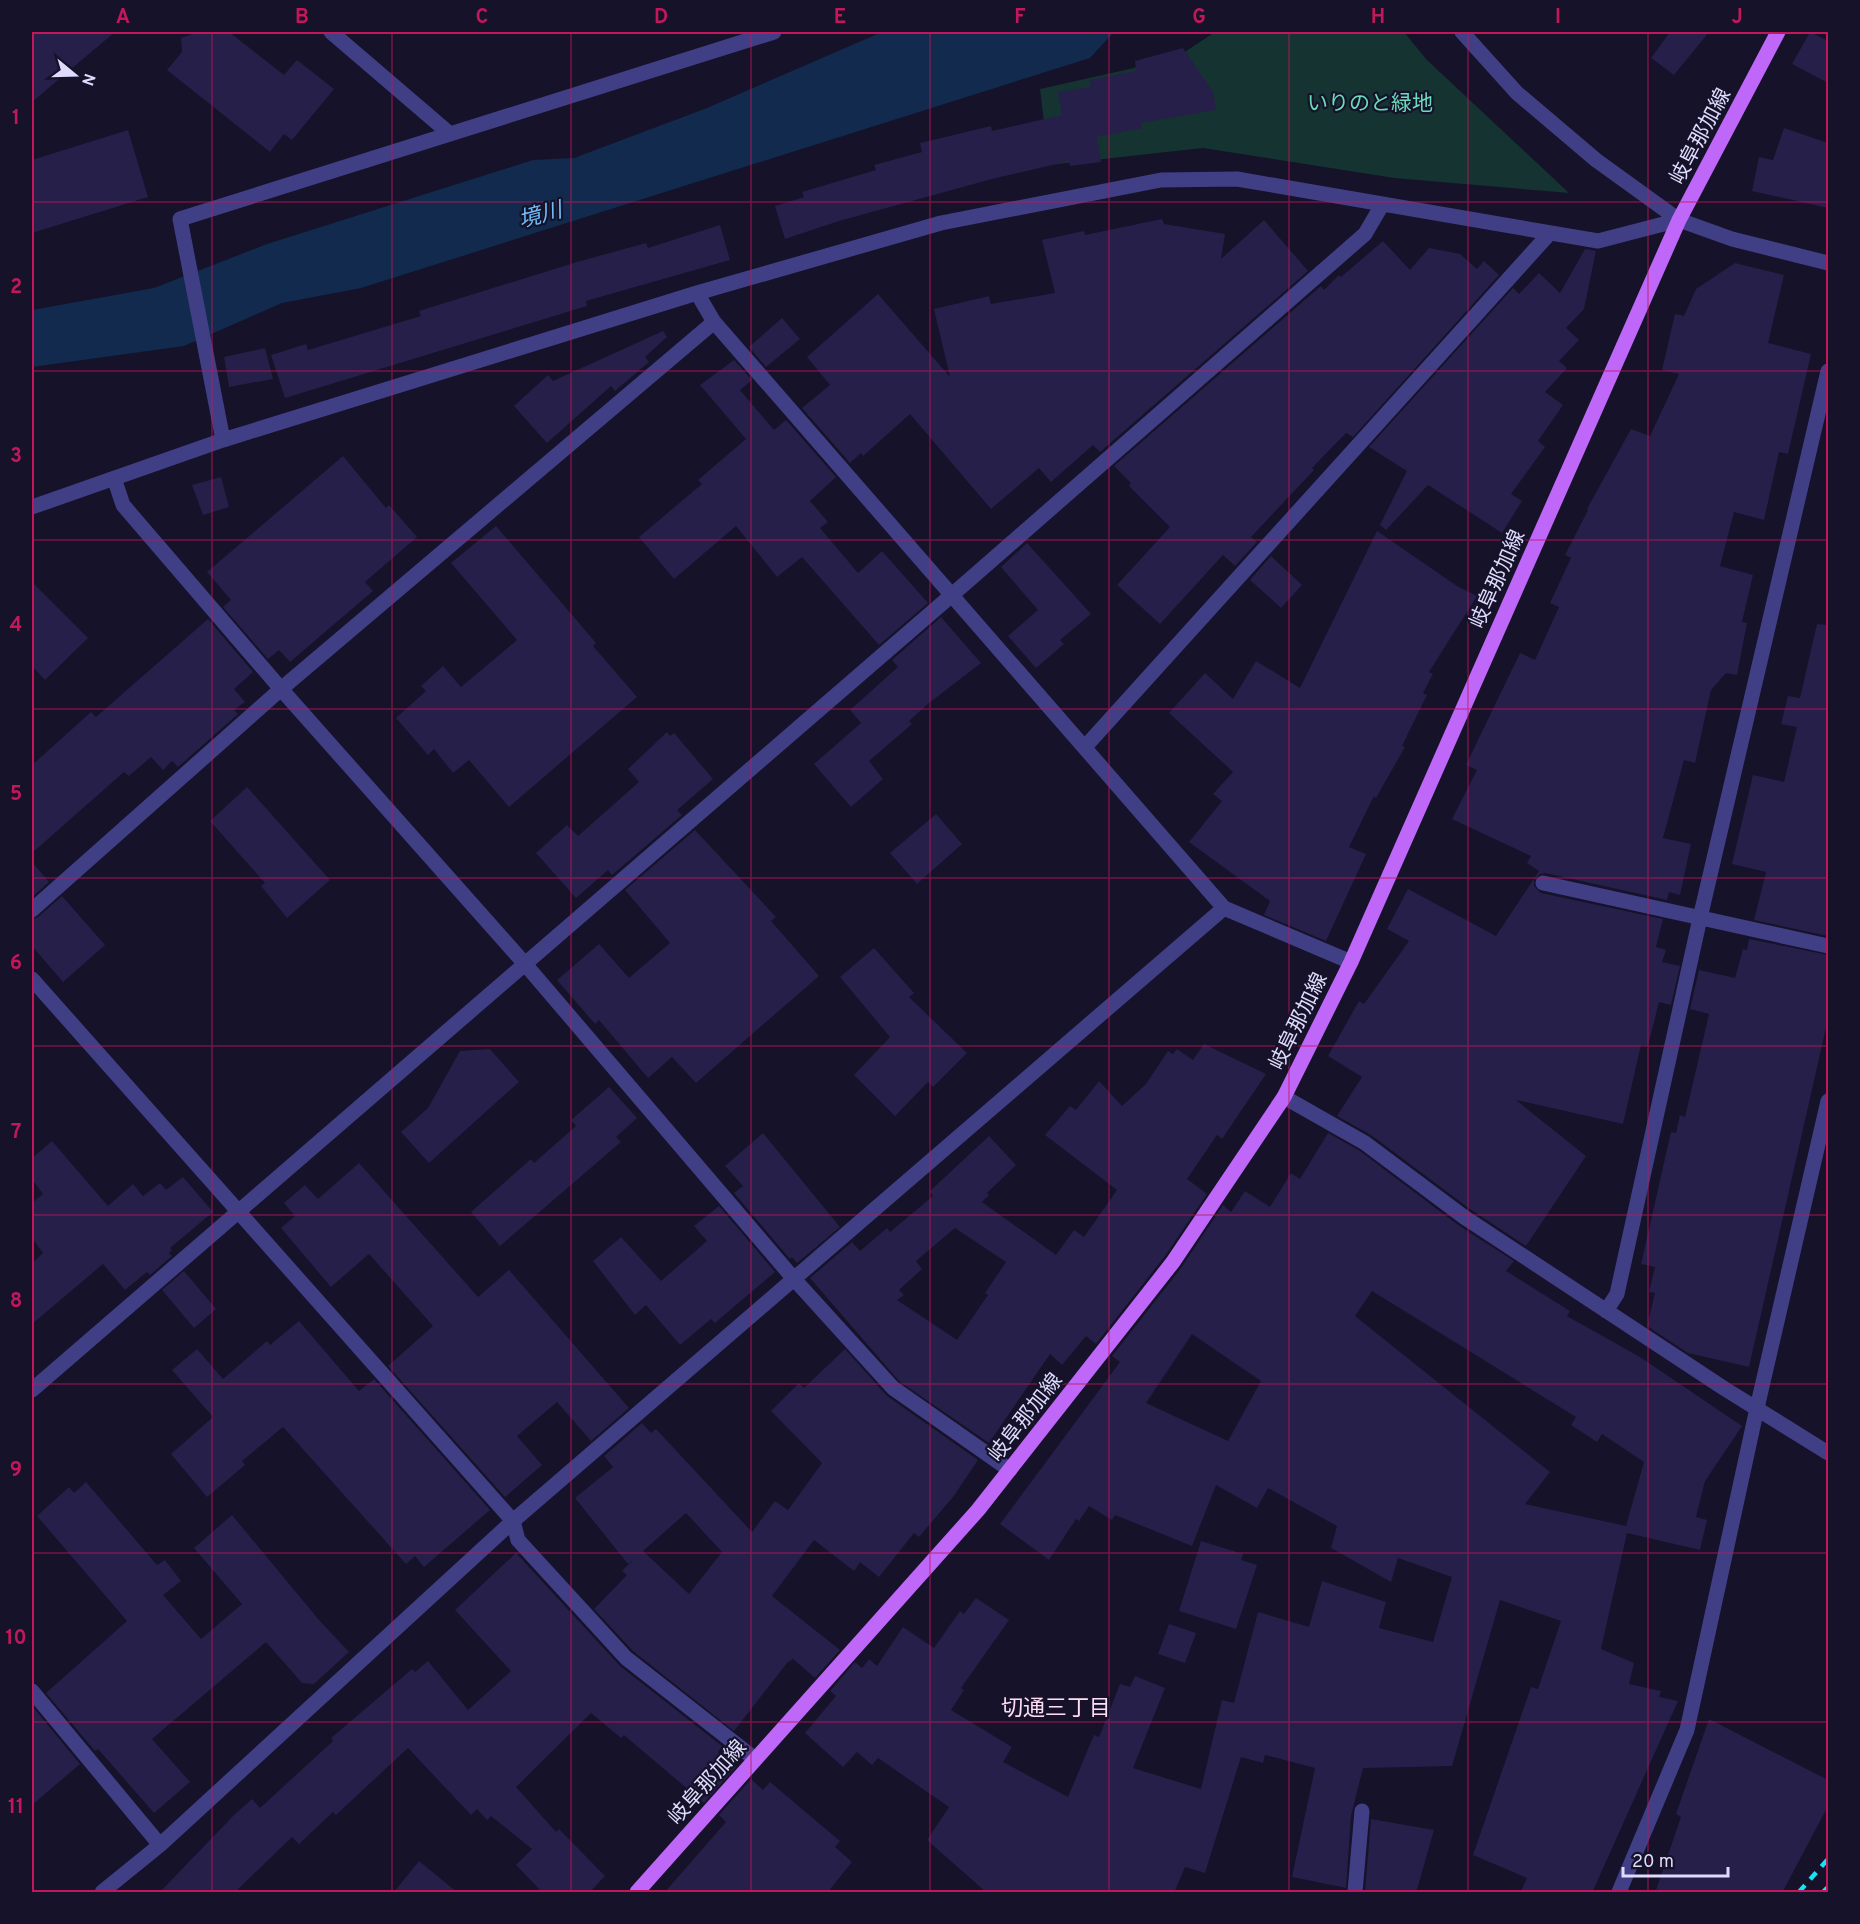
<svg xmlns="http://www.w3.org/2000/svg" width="1860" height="1924" font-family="Overpass,'Noto Sans JP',sans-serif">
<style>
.green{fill:#153331}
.water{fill:#112a4e}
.building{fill:#261f49;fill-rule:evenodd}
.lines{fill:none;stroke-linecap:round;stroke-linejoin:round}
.minor{stroke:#403f86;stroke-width:15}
.major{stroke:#be67f8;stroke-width:15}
.rail{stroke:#10e4f5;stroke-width:4.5;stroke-dasharray:9 8;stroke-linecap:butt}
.grid{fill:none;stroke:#c2185b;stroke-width:1.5;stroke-opacity:0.55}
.labels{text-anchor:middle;stroke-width:4.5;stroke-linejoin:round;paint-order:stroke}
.park-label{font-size:21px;fill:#69dcbc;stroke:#151229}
.street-label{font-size:21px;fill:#dedbfd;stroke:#151229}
.water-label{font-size:22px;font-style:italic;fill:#6ebcf9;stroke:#151229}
.neighbourhood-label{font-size:22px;fill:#feddf3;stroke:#151229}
.neatline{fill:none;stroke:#c2185b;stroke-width:2}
.grid-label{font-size:20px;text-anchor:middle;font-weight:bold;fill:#c2185b}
</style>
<rect width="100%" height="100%" fill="#151229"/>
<path class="green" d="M 1215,32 L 1404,32 L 1427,60 L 1569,193 L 1394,178 L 1203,148 L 1049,165 L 1040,89 L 1174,59 Z"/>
<path class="water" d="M 882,32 L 1114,32 L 1090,58 L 361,288 L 282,303 L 184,346 L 32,367 L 32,310 L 154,288 L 267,244 L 533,160 L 574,158 L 707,108 Z"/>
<path class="building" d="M 32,32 L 115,32 L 32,102 Z
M 198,32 L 229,32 L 284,75 L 297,60 L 334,89 L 292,140 L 284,134 L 270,152 L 167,70 L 182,52 L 181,38 Z
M 1670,32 L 1709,32 L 1674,75 L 1651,58 Z
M 1810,32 L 1828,41 L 1828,83 L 1792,64 Z
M 1183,48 L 1213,92 L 1216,110 L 1141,123 L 1142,128 L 1097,137 L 1101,162 L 1070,166 L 1069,161 L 992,179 L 839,221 L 785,239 L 775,206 L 804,197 L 802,192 L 876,170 L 874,165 L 922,152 L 920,143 L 991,126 L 992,131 L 1062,115 L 1058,92 L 1091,87 L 1090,80 L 1136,71 L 1135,61 Z
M 1784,128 L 1828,143 L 1828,208 L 1752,191 L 1759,157 L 1773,160 Z
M 128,130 L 148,197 L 32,233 L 32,160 Z
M 1162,219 L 1164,224 L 1225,234 L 1221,259 L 1264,220 L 1308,271 L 1100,452 L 1093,445 L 1051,482 L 1039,468 L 991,509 L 910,414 L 863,456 L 861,453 L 850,463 L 802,408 L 830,385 L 807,357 L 878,294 L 950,377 L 934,309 L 989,296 L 991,304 L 1055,293 L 1042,240 L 1084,231 L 1085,235 Z
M 720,225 L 730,260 L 586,301 L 587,306 L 285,398 L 271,355 L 306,344 L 308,350 L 421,316 L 419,311 L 577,262 L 646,243 L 648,248 Z
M 1383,241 L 1410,270 L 1429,248 L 1460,254 L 1477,269 L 1484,261 L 1499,275 L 1353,437 L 1346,433 L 1312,468 L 1314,470 L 1251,537 L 1257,542 L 1235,566 L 1223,555 L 1160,624 L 1117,585 L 1170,527 L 1129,486 L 1131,483 L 1114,466 L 1321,286 L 1324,290 L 1339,275 L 1341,277 Z
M 1585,249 L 1596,251 L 1584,309 L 1566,328 L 1579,340 L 1559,361 L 1567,368 L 1545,392 L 1563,405 L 1538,441 L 1545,447 L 1511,494 L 1522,501 L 1502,533 L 1428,485 L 1386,530 L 1380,525 L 1407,471 L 1369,447 L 1513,288 L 1519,294 L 1539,273 L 1560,293 Z
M 1735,263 L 1784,275 L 1768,343 L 1811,354 L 1788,454 L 1779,452 L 1764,520 L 1734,512 L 1720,566 L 1753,575 L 1742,622 L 1747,623 L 1737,675 L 1726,673 L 1711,690 L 1695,763 L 1684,760 L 1663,838 L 1691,844 L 1680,895 L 1669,892 L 1667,900 L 1545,873 L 1540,874 L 1534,880 L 1534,886 L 1541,893 L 1663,919 L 1656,947 L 1666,950 L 1662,962 L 1680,966 L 1671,1005 L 1659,1002 L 1648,1046 L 1641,1045 L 1623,1124 L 1516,1100 L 1586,1156 L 1526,1246 L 1470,1209 L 1371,1135 L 1337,1116 L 1362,1077 L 1328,1056 L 1359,1001 L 1364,1004 L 1409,941 L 1387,929 L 1408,889 L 1496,936 L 1539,871 L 1527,863 L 1531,856 L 1452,819 L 1477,770 L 1466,765 L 1520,653 L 1535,660 L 1559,607 L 1550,603 L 1571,558 L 1565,555 L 1588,510 L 1587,509 L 1631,429 L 1650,436 L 1679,374 L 1662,370 L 1675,314 L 1684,316 L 1696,289 Z
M 782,318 L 800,339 L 766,367 L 749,347 Z
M 663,331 L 667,337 L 645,357 L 649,362 L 615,391 L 611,386 L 547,443 L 514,406 L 548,375 L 553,381 Z
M 265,348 L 273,379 L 229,387 L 224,357 Z
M 734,360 L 752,380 L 740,390 L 774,430 L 786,420 L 836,477 L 810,501 L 828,522 L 820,528 L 858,573 L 882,551 L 928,603 L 879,645 L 802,557 L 777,577 L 736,526 L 674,579 L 639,537 L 702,484 L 698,480 L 746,439 L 700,385 Z
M 343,456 L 386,508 L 389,505 L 417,537 L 365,582 L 373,591 L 290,662 L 279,650 L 268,659 L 223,607 L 231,600 L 207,572 Z
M 221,477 L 229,507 L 203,515 L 192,485 Z
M 496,526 L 596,643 L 593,646 L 637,697 L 509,807 L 469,760 L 453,773 L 434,749 L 428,755 L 396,718 L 426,691 L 421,686 L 443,666 L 461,687 L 517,640 L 451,563 Z
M 1377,531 L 1457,586 L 1477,596 L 1429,672 L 1433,674 L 1423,693 L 1427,695 L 1402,746 L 1405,747 L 1376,798 L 1374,796 L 1349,847 L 1366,854 L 1326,941 L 1264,915 L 1270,901 L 1189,842 L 1222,801 L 1213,794 L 1233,772 L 1169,713 L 1205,673 L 1233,699 L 1256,661 L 1300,688 Z
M 1027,543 L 1091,614 L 1060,640 L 1064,644 L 1036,668 L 1008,636 L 1038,610 L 1001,567 Z
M 1271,556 L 1302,585 L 1281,608 L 1250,580 Z
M 32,582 L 88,638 L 45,680 L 32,666 Z
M 941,617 L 981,663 L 929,703 L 909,721 L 912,724 L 869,761 L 883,779 L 851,807 L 814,764 L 861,723 L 850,710 L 898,667 L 892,660 Z
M 208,619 L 253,672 L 234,689 L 245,702 L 234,710 L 238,714 L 178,767 L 172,761 L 163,770 L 151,757 L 129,776 L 124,772 L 32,853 L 32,765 L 91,712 L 96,717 Z
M 1817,624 L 1828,625 L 1828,936 L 1754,920 L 1766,872 L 1732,864 L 1753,775 L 1784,782 L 1797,727 L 1781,724 L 1788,696 L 1800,698 Z
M 667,732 L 670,736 L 674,733 L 713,779 L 677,810 L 682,815 L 612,875 L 608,870 L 576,898 L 536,853 L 567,825 L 578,836 L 639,782 L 628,769 Z
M 247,787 L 330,880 L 287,918 L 261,886 L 265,883 L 210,821 Z
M 936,814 L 962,844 L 917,884 L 890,853 Z
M 695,830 L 776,917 L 771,921 L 819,976 L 696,1083 L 672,1057 L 648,1078 L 599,1020 L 595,1024 L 557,980 L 599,944 L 629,978 L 670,943 L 625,890 Z
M 32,862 L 49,882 L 32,897 Z
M 62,896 L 105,945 L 63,982 L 32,946 L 32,919 L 38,917 Z
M 1749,939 L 1828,955 L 1828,1019 L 1749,1367 L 1688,1353 L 1647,1326 L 1655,1293 L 1649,1292 L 1655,1267 L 1641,1264 L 1671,1132 L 1676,1133 L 1680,1115 L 1685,1117 L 1709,1014 L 1690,1009 L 1699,970 L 1735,978 L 1743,949 L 1747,950 Z
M 874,948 L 914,993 L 909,997 L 967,1053 L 933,1087 L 928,1082 L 895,1116 L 854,1075 L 890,1037 L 840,977 Z
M 1204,1044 L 1266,1074 L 1222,1139 L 1217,1135 L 1187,1179 L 1207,1194 L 1165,1256 L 1096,1344 L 1086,1336 L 1062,1365 L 1050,1354 L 989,1443 L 899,1381 L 810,1278 L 852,1242 L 860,1251 L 887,1228 L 890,1232 L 933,1196 L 930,1191 L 989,1136 L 1016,1165 L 987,1193 L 989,1195 L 982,1202 L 1056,1255 L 1074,1230 L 1084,1237 L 1117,1190 L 1045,1135 L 1070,1106 L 1076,1110 L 1099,1081 L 1122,1106 L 1146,1084 L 1168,1051 L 1173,1054 L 1177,1049 L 1193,1060 ZM 955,1228 L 1006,1262 L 985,1293 L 988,1295 L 957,1340 L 897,1300 L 904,1295 L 899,1290 L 922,1269 L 916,1261 Z
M 490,1049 L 519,1082 L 429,1163 L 401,1132 L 428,1108 L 460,1051 Z
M 609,1087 L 637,1118 L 616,1137 L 621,1142 L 500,1246 L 471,1212 L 531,1159 L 534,1163 L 576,1126 L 571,1120 Z
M 763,1133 L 840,1227 L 797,1263 L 792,1257 L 790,1259 L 734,1193 L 743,1186 L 725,1166 Z
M 1328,1133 L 1360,1151 L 1458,1225 L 1514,1261 L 1506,1271 L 1570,1311 L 1567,1316 L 1640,1357 L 1742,1426 L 1705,1481 L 1696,1517 L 1707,1520 L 1700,1550 L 1627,1533 L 1601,1649 L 1634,1663 L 1629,1684 L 1661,1691 L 1659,1697 L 1678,1701 L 1592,1893 L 1520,1893 L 1527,1878 L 1473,1855 L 1531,1687 L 1538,1689 L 1561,1621 L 1500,1600 L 1452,1766 L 1363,1768 L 1351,1816 L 1346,1888 L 1292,1877 L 1315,1768 L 1265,1755 L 1263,1763 L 1241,1757 L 1205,1873 L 1185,1867 L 1174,1893 L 987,1893 L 927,1840 L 949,1807 L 878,1758 L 872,1765 L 857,1752 L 843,1767 L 805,1733 L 836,1696 L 830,1691 L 855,1662 L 862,1668 L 869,1659 L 877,1666 L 903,1627 L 934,1648 L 960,1611 L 964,1614 L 976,1598 L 1009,1620 L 961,1688 L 964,1690 L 951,1710 L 1012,1747 L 1003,1762 L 1068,1797 L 1094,1735 L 1099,1737 L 1120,1684 L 1130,1687 L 1135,1676 L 1165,1688 L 1133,1768 L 1201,1789 L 1222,1700 L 1234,1703 L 1258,1612 L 1309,1627 L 1322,1581 L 1386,1602 L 1379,1628 L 1433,1642 L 1452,1577 L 1398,1558 L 1391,1582 L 1331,1548 L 1337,1526 L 1268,1488 L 1257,1508 L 1216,1485 L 1192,1546 L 1115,1515 L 1112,1520 L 1089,1506 L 1079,1521 L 1076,1519 L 1049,1560 L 1000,1524 L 1120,1362 L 1112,1356 L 1181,1268 L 1223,1205 L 1231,1212 L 1245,1191 L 1270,1207 L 1291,1173 L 1300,1179 ZM 1372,1291 L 1576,1417 L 1571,1425 L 1597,1442 L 1602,1434 L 1644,1462 L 1626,1526 L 1525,1504 L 1550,1472 L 1355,1316 ZM 1192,1334 L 1261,1381 L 1228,1441 L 1146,1403 Z
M 52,1141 L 108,1206 L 133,1184 L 143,1196 L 160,1183 L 166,1190 L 183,1177 L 213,1212 L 170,1248 L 172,1250 L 169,1253 L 172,1256 L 150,1275 L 147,1272 L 125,1290 L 103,1264 L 32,1324 L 32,1263 L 43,1253 L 32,1238 L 32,1203 L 43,1194 L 32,1179 L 32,1158 Z
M 359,1163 L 478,1297 L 509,1270 L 629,1408 L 591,1441 L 557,1402 L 517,1436 L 542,1465 L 505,1497 L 388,1366 L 433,1326 L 369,1254 L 331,1287 L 281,1228 L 295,1216 L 284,1203 L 305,1185 L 318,1199 Z
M 719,1206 L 775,1272 L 715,1323 L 711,1319 L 680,1345 L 646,1305 L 635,1315 L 593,1261 L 621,1237 L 661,1281 L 707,1241 L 694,1226 Z
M 184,1271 L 216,1309 L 194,1328 L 162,1290 Z
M 299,1321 L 359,1391 L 374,1379 L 490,1510 L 424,1567 L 415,1556 L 406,1564 L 283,1427 L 242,1461 L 245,1465 L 207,1497 L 171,1454 L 213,1417 L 172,1370 L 197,1349 L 223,1379 L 267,1341 L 270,1345 Z
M 845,1349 L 887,1396 L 978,1460 L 953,1497 L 919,1537 L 914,1533 L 879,1577 L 860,1562 L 854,1571 L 814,1540 L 772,1596 L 840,1650 L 815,1678 L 793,1659 L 787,1663 L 734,1731 L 633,1651 L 594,1609 L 627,1575 L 622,1571 L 635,1558 L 628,1564 L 575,1498 L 613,1467 L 604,1456 L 642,1423 L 651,1433 L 656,1429 L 752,1532 L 775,1501 L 788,1510 L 822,1463 L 771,1411 L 799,1383 L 804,1388 ZM 686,1513 L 722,1552 L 689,1594 L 643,1551 Z
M 86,1482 L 157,1565 L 165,1560 L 181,1581 L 163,1595 L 201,1639 L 242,1604 L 194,1548 L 232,1515 L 319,1620 L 349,1652 L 314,1684 L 302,1683 L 266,1642 L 152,1739 L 190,1782 L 154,1813 L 98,1749 L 95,1751 L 46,1693 L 127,1621 L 37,1516 L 69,1487 L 74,1493 Z
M 1201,1541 L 1243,1554 L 1241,1560 L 1257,1565 L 1236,1629 L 1179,1611 Z
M 516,1553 L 620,1666 L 722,1746 L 718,1752 L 736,1767 L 704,1803 L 624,1735 L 621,1738 L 591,1713 L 516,1787 L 556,1832 L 559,1829 L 605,1876 L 589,1893 L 543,1893 L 516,1865 L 532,1849 L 491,1816 L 487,1820 L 477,1809 L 471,1815 L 408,1748 L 336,1815 L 333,1812 L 299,1844 L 292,1837 L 234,1893 L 159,1893 L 235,1814 L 252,1799 L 260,1808 L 333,1741 L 331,1738 L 412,1669 L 415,1672 L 428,1661 L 468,1710 L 511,1671 L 455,1610 Z
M 1169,1624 L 1196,1633 L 1185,1663 L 1158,1654 Z
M 32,1706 L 80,1764 L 32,1805 Z
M 1709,1719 L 1828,1780 L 1828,1806 L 1782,1893 L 1655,1893 L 1681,1817 L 1676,1814 Z
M 751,1779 L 763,1790 L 770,1782 L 840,1841 L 835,1847 L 852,1862 L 827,1893 L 664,1893 L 726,1822 L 719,1815 Z
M 1371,1819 L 1434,1830 L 1416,1893 L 1365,1892 Z
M 419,1861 L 458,1893 L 393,1893 Z"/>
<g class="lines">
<path class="minor" d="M 331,32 L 450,134
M 1462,32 L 1517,93 L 1596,160 L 1679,220 L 1732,239 L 1828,263
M 697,293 L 714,322 L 1224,908 L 1351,962
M 223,440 L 180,219 L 774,32
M 114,478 L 123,505 L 281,689 L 525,964 L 794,1279 L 893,1388 L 1010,1470
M 32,507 L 223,440 L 697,293 L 941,223 L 1161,180 L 1237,179 L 1598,241 L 1679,220
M 1085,747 L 1550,233
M 1543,883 L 1828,946
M 32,910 L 281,689 L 714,322
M 32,979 L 513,1521 L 518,1540 L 626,1658 L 755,1759
M 1284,1097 L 1365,1143 L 1464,1217 L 1725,1389 L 1828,1453
M 1606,1311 L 1617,1294 L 1700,918 L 1828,371
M 32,1390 L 953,594 L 1365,234 L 1382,205
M 32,1691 L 160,1845
M 102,1892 L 160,1845 L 513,1521 L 1224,908
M 1355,1892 L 1362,1811
M 1619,1892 L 1687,1730 L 1757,1408 L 1828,1101"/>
<path class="major" d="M 637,1892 L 978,1510 L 1173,1262 L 1284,1097 L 1351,962 L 1679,220 L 1778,32"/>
<path class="rail" d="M 1799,1892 L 1828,1859
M 1823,1892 L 1828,1887"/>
</g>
<path class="grid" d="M 212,32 L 212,1892M 392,32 L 392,1892M 571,32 L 571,1892M 751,32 L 751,1892M 930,32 L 930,1892M 1109,32 L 1109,1892M 1289,32 L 1289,1892M 1468,32 L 1468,1892M 1648,32 L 1648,1892M 32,202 L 1828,202M 32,371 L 1828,371M 32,540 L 1828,540M 32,709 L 1828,709M 32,878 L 1828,878M 32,1046 L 1828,1046M 32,1215 L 1828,1215M 32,1384 L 1828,1384M 32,1553 L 1828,1553M 32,1722 L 1828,1722"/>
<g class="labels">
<g class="park-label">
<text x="1370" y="110">いりのと緑地</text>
</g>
<g class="street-label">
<text transform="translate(1700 136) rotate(-62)" y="7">岐阜那加線</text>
<text transform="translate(1497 579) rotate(-66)" y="7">岐阜那加線</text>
<text transform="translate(1298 1021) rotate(-64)" y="7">岐阜那加線</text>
<text transform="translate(1025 1417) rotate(-52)" y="7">岐阜那加線</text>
<text transform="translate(707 1782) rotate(-48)" y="7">岐阜那加線</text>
</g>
<g class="water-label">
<text transform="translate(540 214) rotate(-15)" y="8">境川</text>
</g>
<g class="neighbourhood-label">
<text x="1056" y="1715">切通三丁目</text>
</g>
</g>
<rect width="1860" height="1924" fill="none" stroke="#151229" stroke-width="66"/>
<g transform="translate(75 75) rotate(109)" stroke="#151229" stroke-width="4.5" paint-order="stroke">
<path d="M0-4.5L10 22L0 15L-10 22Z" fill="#dedbfd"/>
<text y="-9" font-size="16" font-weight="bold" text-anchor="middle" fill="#dedbfd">N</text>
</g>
<path d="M1623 1867v9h105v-9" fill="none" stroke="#dedbfd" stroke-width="3"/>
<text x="1632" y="1867" font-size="18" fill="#dedbfd" stroke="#151229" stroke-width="4.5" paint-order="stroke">20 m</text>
<rect x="33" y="33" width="1794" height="1858" class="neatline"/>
<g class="grid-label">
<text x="123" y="23">A</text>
<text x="302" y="23">B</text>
<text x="482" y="23">C</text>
<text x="661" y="23">D</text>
<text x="840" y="23">E</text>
<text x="1020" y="23">F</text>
<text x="1199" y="23">G</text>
<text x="1378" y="23">H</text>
<text x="1558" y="23">I</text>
<text x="1737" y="23">J</text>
<text x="16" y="124">1</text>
<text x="16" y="293">2</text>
<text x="16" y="462">3</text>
<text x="16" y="631">4</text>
<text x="16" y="800">5</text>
<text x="16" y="969">6</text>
<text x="16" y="1138">7</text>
<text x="16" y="1307">8</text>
<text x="16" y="1476">9</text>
<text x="16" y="1644">10</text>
<text x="16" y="1813">11</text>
</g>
</svg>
